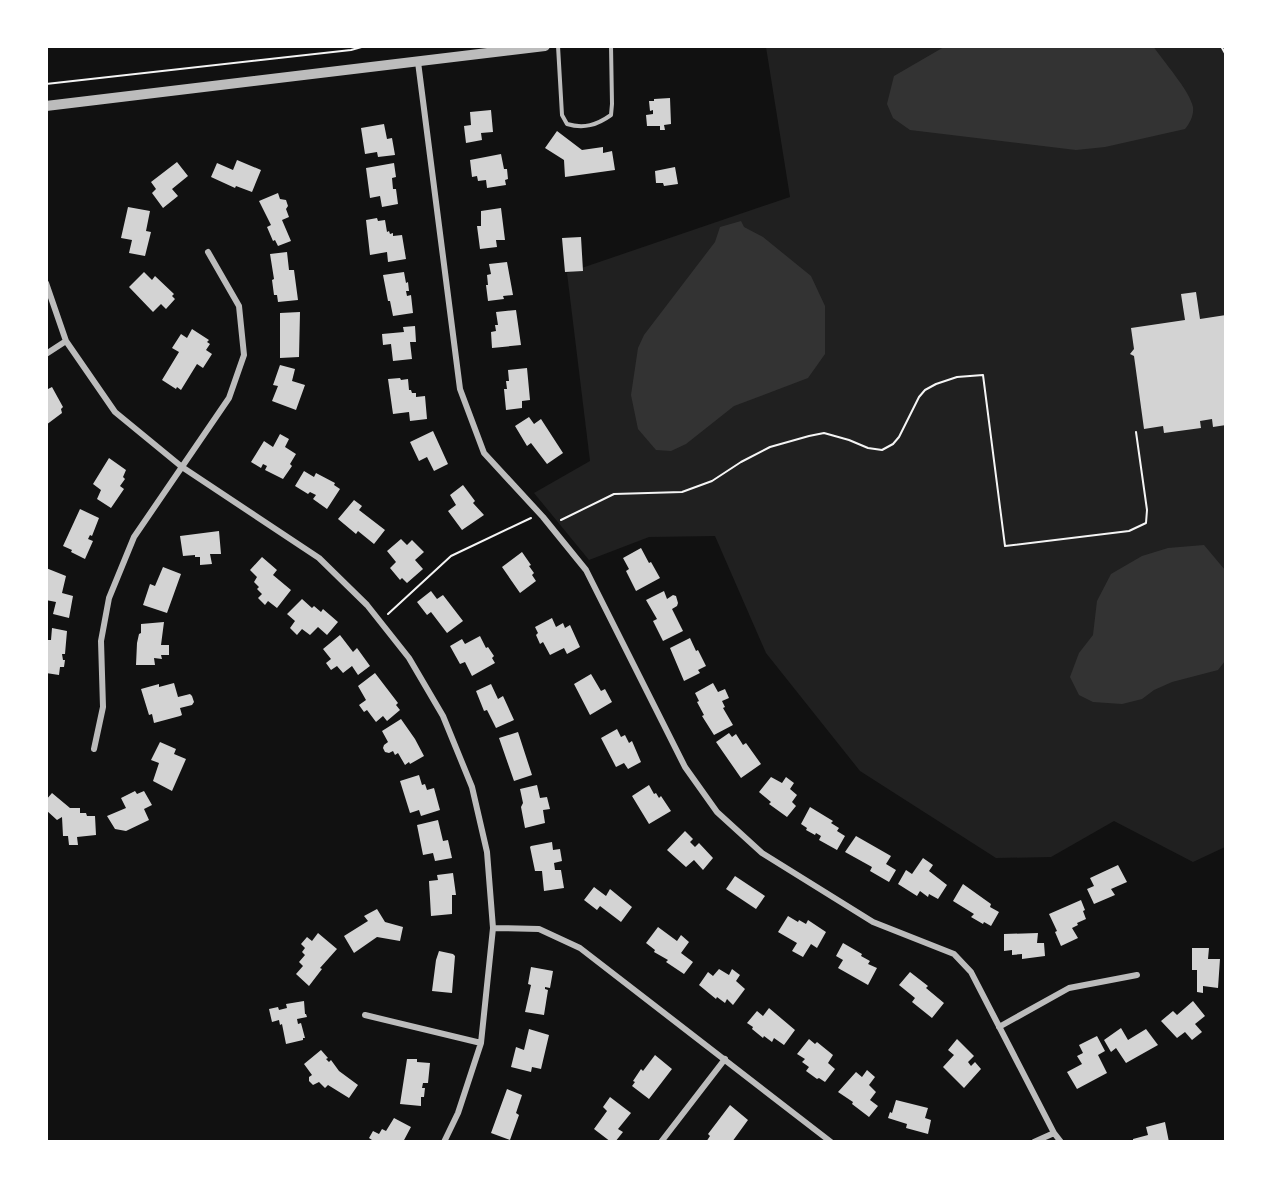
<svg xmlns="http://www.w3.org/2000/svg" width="1272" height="1188" font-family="Karla,sans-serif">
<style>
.green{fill:#202020}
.water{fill:#333}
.building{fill:#d3d3d3}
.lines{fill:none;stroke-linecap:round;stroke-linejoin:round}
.path{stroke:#f5f5f5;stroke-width:2}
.service{stroke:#bcbcbc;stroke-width:4}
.minor{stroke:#bcbcbc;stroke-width:6}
.tertiary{stroke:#bcbcbc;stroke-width:10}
</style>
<rect width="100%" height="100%" fill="#111"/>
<path class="green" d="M 766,47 L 1225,47 L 1225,847 L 1193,862 L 1114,821 L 1051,857 L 996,858 L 860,771 L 766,653 L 715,536 L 649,537 L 589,560 L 534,493 L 590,461 L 567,273 L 790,197 Z"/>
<path class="water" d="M 1153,46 C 1163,61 1190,91 1193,107 C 1194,115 1190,123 1185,129 L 1105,147 L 1076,150 L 910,130 L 893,118 L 887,104 L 894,76 L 944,47 Z
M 741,221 L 744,227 L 763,237 L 811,276 L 825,306 L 825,354 L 808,378 L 734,406 L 686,444 L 671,451 L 656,450 L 638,429 L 631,395 L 638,348 L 644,335 L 715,242 L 720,227 Z
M 1204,545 L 1225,570 L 1225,661 L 1218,670 L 1172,682 L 1154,690 L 1142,699 L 1122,704 L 1093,702 L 1079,695 L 1070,677 L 1079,653 L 1093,635 L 1097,601 L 1111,574 L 1142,556 L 1168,548 Z"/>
<path class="building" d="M 670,98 L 671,124 L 664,125 L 665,130 L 660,130 L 660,126 L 647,126 L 646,115 L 653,114 L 653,110 L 650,111 L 649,101 L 654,101 L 654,99 Z
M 491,110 L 493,132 L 481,133 L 482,140 L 466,143 L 464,126 L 471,125 L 470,112 Z
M 384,124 L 387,139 L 392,138 L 395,155 L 378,157 L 377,152 L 365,154 L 361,128 Z
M 557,131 L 582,150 L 603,147 L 603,153 L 612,151 L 615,170 L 565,177 L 564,160 L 545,148 Z
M 501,154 L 504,169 L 507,169 L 508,179 L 505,180 L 506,185 L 487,188 L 486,180 L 478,181 L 477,176 L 472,177 L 470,160 Z
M 237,160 L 261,170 L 252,192 L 236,186 L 235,188 L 211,177 L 217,163 L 233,170 Z
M 177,162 L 188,176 L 172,189 L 178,196 L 163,208 L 152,193 L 156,189 L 151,182 Z
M 394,163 L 396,177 L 392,178 L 393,189 L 396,189 L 398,204 L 382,207 L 380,196 L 370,198 L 366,168 Z
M 675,167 L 678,184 L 664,186 L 663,183 L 656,183 L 655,171 Z
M 278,193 L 280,199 L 286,200 L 288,206 L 286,209 L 289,217 L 282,220 L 291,241 L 278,246 L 275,240 L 273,241 L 267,227 L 271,225 L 259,201 Z
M 128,207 L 150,211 L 146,231 L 151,232 L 145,256 L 129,253 L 132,240 L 121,238 Z
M 501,208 L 505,240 L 496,240 L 497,247 L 480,249 L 477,226 L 481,226 L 481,211 Z
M 377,218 L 378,221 L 385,220 L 387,232 L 389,231 L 390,234 L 393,233 L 393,236 L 402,235 L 406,259 L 388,262 L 387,252 L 370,255 L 366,220 Z
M 581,237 L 583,271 L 565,272 L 562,238 Z
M 287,252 L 289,270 L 294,270 L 298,300 L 278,302 L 277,295 L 274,295 L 272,280 L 274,279 L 270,254 Z
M 507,262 L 513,295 L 503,296 L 504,299 L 488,301 L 486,285 L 488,285 L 487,275 L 491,274 L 489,264 Z
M 144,272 L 152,280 L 155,276 L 174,294 L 172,296 L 175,299 L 166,309 L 161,304 L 153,312 L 129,287 Z
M 404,272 L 406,283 L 408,282 L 409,291 L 406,291 L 407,296 L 411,295 L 413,313 L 393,316 L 390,301 L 388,301 L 383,275 Z
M 1196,292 L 1200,319 L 1226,315 L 1226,425 L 1213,427 L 1212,419 L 1200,421 L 1201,428 L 1164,433 L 1163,426 L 1144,429 L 1134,356 L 1130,354 L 1134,349 L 1131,328 L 1185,320 L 1181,294 Z
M 516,310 L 521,345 L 492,348 L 491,332 L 496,331 L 495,325 L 498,325 L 496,312 Z
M 300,312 L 299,357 L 280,358 L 280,313 Z
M 415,326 L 416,342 L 410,342 L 412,359 L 393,361 L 391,344 L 383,345 L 382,334 L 404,332 L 403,327 Z
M 192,329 L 209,340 L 207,342 L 210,344 L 206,350 L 212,354 L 203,368 L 197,364 L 181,390 L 177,387 L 176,389 L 162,380 L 179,352 L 172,348 L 181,334 L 187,338 Z
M 280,365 L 295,369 L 292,381 L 305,385 L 296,410 L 272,401 L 278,386 L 273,385 Z
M 527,368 L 530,400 L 522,401 L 522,408 L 506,410 L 504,389 L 507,389 L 506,381 L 509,381 L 508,370 Z
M 400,378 L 401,380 L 408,379 L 409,390 L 411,390 L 412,393 L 416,393 L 416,397 L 425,396 L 427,419 L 410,421 L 409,412 L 393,414 L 388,379 Z
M 52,387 L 63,407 L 61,409 L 62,413 L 46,425 L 46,390 Z
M 529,417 L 534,424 L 541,419 L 563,453 L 547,464 L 531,443 L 527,446 L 515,426 Z
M 433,431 L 448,464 L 434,471 L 427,457 L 419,461 L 410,442 Z
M 280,434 L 289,439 L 285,447 L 296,454 L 290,464 L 292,466 L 283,479 L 265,470 L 267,466 L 263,464 L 261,468 L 251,462 L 264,441 L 273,447 Z
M 109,458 L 126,470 L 123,477 L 125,479 L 120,486 L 124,489 L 111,508 L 97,499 L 101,490 L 93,484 Z
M 304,471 L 314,477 L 316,473 L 335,483 L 334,485 L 340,489 L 327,509 L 313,499 L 316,495 L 310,492 L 308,494 L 295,486 Z
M 463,485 L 475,501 L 473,503 L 484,515 L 462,530 L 448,511 L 456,505 L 450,495 Z
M 354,500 L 362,506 L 359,510 L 385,530 L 374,544 L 358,531 L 356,534 L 338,519 Z
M 80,509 L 99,518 L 92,536 L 90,535 L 88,539 L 93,541 L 85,559 L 71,552 L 72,550 L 63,546 Z
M 219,531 L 221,554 L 210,554 L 212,564 L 200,565 L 200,557 L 195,557 L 195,555 L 183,556 L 180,536 Z
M 401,539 L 407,545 L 412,540 L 424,552 L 415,560 L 423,569 L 407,583 L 402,578 L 400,580 L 390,568 L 396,562 L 387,551 Z
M 641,548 L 649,563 L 651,562 L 660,578 L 636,591 L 626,571 L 629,569 L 623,558 Z
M 522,552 L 531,565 L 529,566 L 534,573 L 532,575 L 536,581 L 520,593 L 502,567 Z
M 262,557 L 277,570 L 273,575 L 291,590 L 277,608 L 268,601 L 265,605 L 258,598 L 262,594 L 257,589 L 259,587 L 254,582 L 257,577 L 250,570 Z
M 163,567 L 181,574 L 167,613 L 143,605 L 150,584 L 155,586 Z
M 46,568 L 66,576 L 62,593 L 73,596 L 69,618 L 53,614 L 56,602 L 46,600 Z
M 431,591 L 437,599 L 443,595 L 463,621 L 447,633 L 431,612 L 427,615 L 417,602 Z
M 664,591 L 667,599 L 673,595 L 676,596 L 678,603 L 677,606 L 672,609 L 683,631 L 663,641 L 653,621 L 657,619 L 646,600 Z
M 302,599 L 312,608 L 314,606 L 321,612 L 323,609 L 338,622 L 327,635 L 318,627 L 310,635 L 302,629 L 297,635 L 290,628 L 295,621 L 287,614 Z
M 552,618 L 556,627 L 563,623 L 565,628 L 570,625 L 580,647 L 567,654 L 564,648 L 550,655 L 543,642 L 540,644 L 536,635 L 538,633 L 535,627 Z
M 164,622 L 161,645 L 169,645 L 169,655 L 161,655 L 162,659 L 154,658 L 155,665 L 136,665 L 137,643 L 139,634 L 141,633 L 141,624 Z
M 52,628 L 67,631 L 65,654 L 62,654 L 63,660 L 65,660 L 64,667 L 60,667 L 59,675 L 46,673 L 46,640 L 51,640 Z
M 340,635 L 353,652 L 357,648 L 370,666 L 358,675 L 352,666 L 343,673 L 337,666 L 331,670 L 326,663 L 331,659 L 323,649 Z
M 480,636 L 486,648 L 488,647 L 494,656 L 492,658 L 495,663 L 472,676 L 465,662 L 460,664 L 450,646 L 462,639 L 465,644 Z
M 690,638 L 696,651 L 698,650 L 706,666 L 698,670 L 700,673 L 684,681 L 670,648 Z
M 375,673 L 398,703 L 396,705 L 400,710 L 387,721 L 383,716 L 376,722 L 367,710 L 364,712 L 359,705 L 366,700 L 358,686 Z
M 591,674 L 601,691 L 605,689 L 612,702 L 590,715 L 574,684 Z
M 174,683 L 178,697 L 190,694 L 192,696 L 194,702 L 192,705 L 180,708 L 182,715 L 180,716 L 154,723 L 152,714 L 149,715 L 141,689 L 159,684 L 159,687 Z
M 713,683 L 718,692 L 725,689 L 729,698 L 722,701 L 725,707 L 723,708 L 733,725 L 714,735 L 702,716 L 704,715 L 697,702 L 699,701 L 695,693 Z
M 491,684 L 498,699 L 503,696 L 514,720 L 496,728 L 487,710 L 484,711 L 476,691 Z
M 401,719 L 415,739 L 424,756 L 410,764 L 409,762 L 405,765 L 398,753 L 395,755 L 393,751 L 389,753 L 385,752 L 383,748 L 384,745 L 388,742 L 382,731 Z
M 617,729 L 621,737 L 625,735 L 629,743 L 632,741 L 641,762 L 628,769 L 624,763 L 616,767 L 601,738 Z
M 518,732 L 532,775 L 514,781 L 499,738 Z
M 729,733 L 732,737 L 736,734 L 743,745 L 746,743 L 761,764 L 741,778 L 716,742 Z
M 160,742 L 176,749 L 174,754 L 186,759 L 172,791 L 153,781 L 159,763 L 151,760 Z
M 419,775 L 422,785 L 425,784 L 427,790 L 434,788 L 440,810 L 421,816 L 419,810 L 410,813 L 400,781 Z
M 771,777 L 782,783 L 786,777 L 794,783 L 790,789 L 797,795 L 792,802 L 796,806 L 787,817 L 769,804 L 771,802 L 759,792 Z
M 537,785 L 540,798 L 547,797 L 550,809 L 543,810 L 545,823 L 525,828 L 521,807 L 523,803 L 520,789 Z
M 649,785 L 654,794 L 656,793 L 659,798 L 661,796 L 671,811 L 649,824 L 632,796 Z
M 135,791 L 137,794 L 144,791 L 152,805 L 144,809 L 149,820 L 126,831 L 115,829 L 107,816 L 126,808 L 121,798 Z
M 52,793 L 70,808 L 80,808 L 80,813 L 86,813 L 87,816 L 95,816 L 96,835 L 77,837 L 78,845 L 69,845 L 68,836 L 63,836 L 62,817 L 57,820 L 46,810 L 46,800 Z
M 810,807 L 833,821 L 831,823 L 839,828 L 837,831 L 845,836 L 837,850 L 819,840 L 821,836 L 816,833 L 815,835 L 806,830 L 807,828 L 801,824 Z
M 438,820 L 443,841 L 448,840 L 452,858 L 435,861 L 433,853 L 423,855 L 417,825 Z
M 685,831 L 693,839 L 690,842 L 695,847 L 699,843 L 713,858 L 703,870 L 694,860 L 686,867 L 667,850 Z
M 856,836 L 891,856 L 886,864 L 896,870 L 889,882 L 870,871 L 872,867 L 845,852 Z
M 552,842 L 553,850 L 560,849 L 562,861 L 554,863 L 555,870 L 561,870 L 564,888 L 544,891 L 542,871 L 535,871 L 530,847 L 531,846 Z
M 923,858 L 933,865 L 929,871 L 947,885 L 938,899 L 929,894 L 928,897 L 920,891 L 917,896 L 898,884 L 906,870 L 912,874 Z
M 1118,865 L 1127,882 L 1111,889 L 1115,895 L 1094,904 L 1087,889 L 1094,886 L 1090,878 Z
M 453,873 L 456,895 L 452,895 L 452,914 L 431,916 L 429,881 L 438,880 L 437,875 Z
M 735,876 L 765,896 L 756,909 L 726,889 Z
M 963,884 L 991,904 L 990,907 L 999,912 L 991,926 L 984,922 L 983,924 L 971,917 L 974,914 L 953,901 Z
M 594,887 L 606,896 L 610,889 L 632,907 L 621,922 L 600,906 L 597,910 L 584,900 Z
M 1081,900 L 1085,910 L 1083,911 L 1086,919 L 1077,923 L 1078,925 L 1072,928 L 1078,938 L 1061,946 L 1055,932 L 1057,931 L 1049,914 Z
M 377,909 L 385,922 L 403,927 L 400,941 L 377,937 L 354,953 L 344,936 L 368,921 L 364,916 Z
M 788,916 L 798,922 L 799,920 L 806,924 L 808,920 L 826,932 L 817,948 L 811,944 L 803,957 L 792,951 L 797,943 L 778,932 Z
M 658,927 L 677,941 L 681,935 L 689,942 L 681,953 L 693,962 L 684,974 L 666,962 L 668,960 L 654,952 L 655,950 L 646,943 Z
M 318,933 L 337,949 L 320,968 L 322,969 L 309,986 L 296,974 L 303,966 L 299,962 L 305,955 L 302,952 L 305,948 L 301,944 L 307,937 L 312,941 Z
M 1038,933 L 1037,943 L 1044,943 L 1045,956 L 1022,959 L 1022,954 L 1012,955 L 1012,950 L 1004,951 L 1004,934 Z
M 843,943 L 862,954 L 861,956 L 870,961 L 868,964 L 877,968 L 868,985 L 838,968 L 843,960 L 836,956 Z
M 1192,948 L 1209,948 L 1208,959 L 1220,959 L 1218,988 L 1203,986 L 1203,993 L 1197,992 L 1197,970 L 1192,970 Z
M 439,951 L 453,954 L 455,956 L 452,993 L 432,991 L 436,960 Z
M 531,967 L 553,971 L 550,988 L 545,987 L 545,989 L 548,990 L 544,1015 L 525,1012 L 531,985 L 528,984 Z
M 719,969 L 729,975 L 732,969 L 740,975 L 736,981 L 745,989 L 733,1005 L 727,999 L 725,1003 L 717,997 L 716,999 L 699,985 L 708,972 L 713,976 Z
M 910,972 L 928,986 L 926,988 L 944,1003 L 932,1018 L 912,1002 L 915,998 L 899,985 Z
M 304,1001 L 305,1014 L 306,1014 L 307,1017 L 297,1019 L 298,1024 L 301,1023 L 305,1038 L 303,1038 L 303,1040 L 286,1044 L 282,1024 L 280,1025 L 279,1020 L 272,1022 L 269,1009 L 278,1007 L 279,1010 L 287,1008 L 286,1004 Z
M 1193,1001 L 1205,1016 L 1195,1024 L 1202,1032 L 1192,1040 L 1185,1032 L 1177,1038 L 1161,1021 L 1173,1011 L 1177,1015 Z
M 769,1008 L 795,1030 L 784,1045 L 774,1038 L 772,1042 L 764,1036 L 763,1038 L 752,1029 L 753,1027 L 747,1023 L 757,1011 L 763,1016 Z
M 1121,1028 L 1128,1040 L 1146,1029 L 1158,1045 L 1126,1063 L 1116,1048 L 1111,1052 L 1104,1040 Z
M 529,1029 L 549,1035 L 541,1069 L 532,1067 L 531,1072 L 511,1067 L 516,1047 L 524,1050 Z
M 1097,1036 L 1105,1051 L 1098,1055 L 1107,1073 L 1077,1089 L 1067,1072 L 1082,1064 L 1077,1056 L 1083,1053 L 1079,1045 Z
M 809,1039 L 815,1044 L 817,1042 L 833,1055 L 828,1063 L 835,1069 L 825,1082 L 819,1078 L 817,1079 L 806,1071 L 809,1067 L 802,1062 L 805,1059 L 797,1054 Z
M 957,1039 L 974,1056 L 968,1062 L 971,1066 L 975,1062 L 981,1069 L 964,1088 L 943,1067 L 954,1055 L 948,1050 Z
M 321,1050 L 328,1058 L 326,1059 L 329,1062 L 331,1060 L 339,1071 L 358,1085 L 349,1098 L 328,1085 L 325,1088 L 319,1082 L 313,1085 L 309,1081 L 309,1077 L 312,1075 L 304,1064 Z
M 655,1055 L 672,1069 L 649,1099 L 632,1086 L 635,1082 L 633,1081 L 641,1069 L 643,1071 Z
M 407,1059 L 417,1059 L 417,1062 L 430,1063 L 428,1083 L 423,1083 L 422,1088 L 425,1088 L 424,1097 L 421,1097 L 421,1106 L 400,1104 Z
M 867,1070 L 875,1077 L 869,1085 L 876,1092 L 870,1100 L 878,1106 L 869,1117 L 852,1104 L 853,1102 L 838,1092 L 856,1072 L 862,1077 Z
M 507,1089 L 522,1095 L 516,1113 L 519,1115 L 510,1140 L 491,1133 Z
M 610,1097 L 631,1113 L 618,1129 L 623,1132 L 615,1142 L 611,1142 L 594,1129 L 607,1111 L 603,1107 Z
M 896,1100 L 928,1108 L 925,1118 L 931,1120 L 928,1134 L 906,1128 L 907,1124 L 888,1118 L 890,1112 L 892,1113 Z
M 730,1105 L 748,1120 L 732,1142 L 706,1142 L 710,1136 L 708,1134 Z
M 394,1118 L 411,1127 L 403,1142 L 399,1140 L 399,1142 L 375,1142 L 369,1138 L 373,1131 L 379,1134 L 382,1129 L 386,1131 Z
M 1165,1122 L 1169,1142 L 1133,1142 L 1133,1139 L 1148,1135 L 1146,1127 Z"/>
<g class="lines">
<path class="path" d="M 1221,46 L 1226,55
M 46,84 L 351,50 L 365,46
M 561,520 L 614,494 L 682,492 L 712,481 L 741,462 L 770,447 L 809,436 L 824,433 L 849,440 L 868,448 L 882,450 L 893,444 L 899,437 L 919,397 L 925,390 L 936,384 L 957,377 L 983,375 L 1005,546 L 1129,531 L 1146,523 L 1147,510 L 1136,432
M 388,614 L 451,556 L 531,518"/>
<path class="service" d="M 558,46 L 562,115 L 567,124 C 584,129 597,125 611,115 L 612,104 L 611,46"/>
<path class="minor" d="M 418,62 L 460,389 L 484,453 L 543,517 L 586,570 L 685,767 L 717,812 L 762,853 L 873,922 L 954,954 L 971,972 L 1054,1133 L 1061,1142
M 46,283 L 66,341 L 115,412 L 182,467 L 319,558 L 367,605 L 409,658 L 443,716 L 472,787 L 487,852 L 493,928 L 481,1043 L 458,1113 L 444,1142
M 46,354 L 66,341
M 94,749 L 103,707 L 101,641 L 109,598 L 134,537 L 229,398 L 244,355 L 239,306 L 208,252
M 493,928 L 539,929 L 580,948 L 831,1142
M 365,1015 L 481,1043
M 999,1027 L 1069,988 L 1137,975
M 661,1142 L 725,1059
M 1034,1142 L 1054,1133"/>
<path class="tertiary" d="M 46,106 L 545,46"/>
</g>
<rect width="1272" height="1188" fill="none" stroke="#ffffff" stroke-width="96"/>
</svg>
